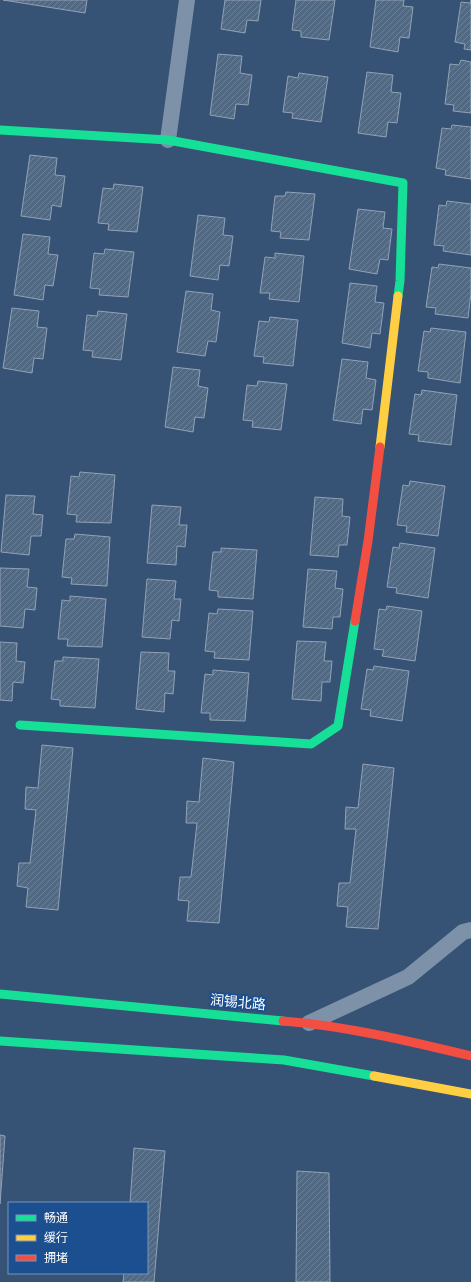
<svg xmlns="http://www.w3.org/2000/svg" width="471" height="1282" font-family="Quicksand,'Noto Sans SC',sans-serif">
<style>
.building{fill:url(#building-hatch);stroke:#92a2b6}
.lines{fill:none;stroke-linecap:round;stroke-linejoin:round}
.street{stroke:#7d92a8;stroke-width:16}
.fast{stroke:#16e098;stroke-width:9}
.slow{stroke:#ffcf43;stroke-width:9}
.jam{stroke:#f24e42;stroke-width:9}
.labels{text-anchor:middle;stroke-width:4;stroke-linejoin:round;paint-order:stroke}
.street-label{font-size:14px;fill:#fff;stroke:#1b4f8f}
</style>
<defs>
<pattern id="building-hatch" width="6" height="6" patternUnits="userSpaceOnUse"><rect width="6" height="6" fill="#526984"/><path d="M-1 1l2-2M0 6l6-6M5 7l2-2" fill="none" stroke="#6c8096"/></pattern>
</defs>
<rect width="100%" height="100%" fill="#365274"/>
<path class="building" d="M 3,0 L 87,0 L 85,13 Z
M 225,0 L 261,0 L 258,21 L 247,20 L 245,33 L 221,29 Z
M 296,0 L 335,0 L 329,40 L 301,37 L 301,31 L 292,30 Z
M 376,0 L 404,0 L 403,6 L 413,7 L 409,38 L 400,37 L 398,52 L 370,47 Z
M 471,0 L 471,50 L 464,49 L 465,44 L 455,42 L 461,2 L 470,3 Z
M 218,54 L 242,56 L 240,73 L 252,75 L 248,105 L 236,104 L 234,119 L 210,115 Z
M 461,60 L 471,62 L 471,113 L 453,111 L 454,105 L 445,104 L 450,64 L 459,65 Z
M 367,72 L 393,75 L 391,92 L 401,93 L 397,123 L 388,122 L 386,137 L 358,133 Z
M 299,73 L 328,77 L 321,122 L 292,118 L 293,113 L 283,112 L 288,76 L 298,78 Z
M 452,125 L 471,127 L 471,179 L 445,175 L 446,170 L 436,168 L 442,128 L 451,129 Z
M 30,155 L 57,158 L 55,175 L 65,176 L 61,207 L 52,205 L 50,220 L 21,216 Z
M 114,184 L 143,187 L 137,232 L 108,230 L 109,224 L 98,223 L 103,188 L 113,189 Z
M 286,192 L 315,194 L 309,240 L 280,238 L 281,232 L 271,231 L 275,196 L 285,196 Z
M 447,201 L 471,204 L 471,255 L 443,251 L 444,246 L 434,245 L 439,205 L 446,206 Z
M 358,209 L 385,212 L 383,228 L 392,229 L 388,260 L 380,259 L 377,274 L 349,269 Z
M 198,215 L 225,218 L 223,235 L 233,236 L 229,266 L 220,265 L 218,280 L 190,276 Z
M 23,234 L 50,237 L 48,254 L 58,255 L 53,286 L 45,285 L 43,300 L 14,295 Z
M 105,249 L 134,252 L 128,297 L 99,295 L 100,289 L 90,288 L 94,253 L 104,254 Z
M 275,253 L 304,256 L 299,302 L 269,299 L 270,293 L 260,293 L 265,257 L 275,258 Z
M 439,264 L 471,268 L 471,293 L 468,318 L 435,314 L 436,308 L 426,307 L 432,267 L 438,268 Z
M 350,283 L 377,286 L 375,302 L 384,303 L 380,334 L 372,333 L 370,348 L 342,343 Z
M 186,291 L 213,294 L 211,310 L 220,312 L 216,342 L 208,341 L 205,356 L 177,352 Z
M 12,308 L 39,311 L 37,327 L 47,328 L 43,359 L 34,358 L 32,373 L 3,368 Z
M 98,311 L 127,314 L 121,360 L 92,357 L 93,351 L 83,350 L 87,315 L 97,316 Z
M 270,317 L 298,320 L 293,366 L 263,363 L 264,357 L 254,356 L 259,321 L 269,322 Z
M 431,328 L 466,332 L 460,383 L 428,378 L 428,372 L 418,371 L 424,331 L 430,332 Z
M 342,359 L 368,362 L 366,378 L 376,380 L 372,410 L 363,409 L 361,424 L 333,420 Z
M 173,367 L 200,370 L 198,386 L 208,388 L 204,418 L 195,417 L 193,432 L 165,427 Z
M 258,381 L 287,384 L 281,430 L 252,427 L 253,421 L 243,420 L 247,385 L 257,386 Z
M 422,390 L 457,395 L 451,445 L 418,441 L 419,435 L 409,434 L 415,394 L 421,395 Z
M 80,472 L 115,475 L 111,523 L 76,522 L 77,515 L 67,514 L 71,476 L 79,477 Z
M 410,481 L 445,486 L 438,536 L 406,532 L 407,526 L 397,525 L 403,485 L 409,486 Z
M 6,495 L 35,496 L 33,514 L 43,515 L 41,536 L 31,536 L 29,555 L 1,552 Z
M 315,497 L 343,499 L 342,516 L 350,517 L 347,545 L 339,545 L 338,557 L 310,555 Z
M 152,505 L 181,507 L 179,525 L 187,525 L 185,547 L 177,546 L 176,565 L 147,563 Z
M 75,534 L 110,537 L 107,586 L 71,584 L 72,578 L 62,577 L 66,539 L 74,539 Z
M 400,543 L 435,548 L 428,598 L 396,593 L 397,588 L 387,587 L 393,547 L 399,548 Z
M 221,548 L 257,550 L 253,599 L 218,597 L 218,591 L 209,590 L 213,552 L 221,552 Z
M 0,568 L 29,569 L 27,587 L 37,588 L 35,610 L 25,609 L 23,628 L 0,626 Z
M 308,569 L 337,571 L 335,588 L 343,589 L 340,617 L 333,617 L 332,629 L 303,627 Z
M 147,579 L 176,581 L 174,599 L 181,599 L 179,621 L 172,620 L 170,639 L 142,637 Z
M 70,596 L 106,599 L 102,647 L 67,646 L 68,639 L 58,639 L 62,600 L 70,601 Z
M 387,606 L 422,611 L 415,661 L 382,656 L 384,650 L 374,649 L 379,609 L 386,610 Z
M 218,609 L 253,611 L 249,660 L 214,658 L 215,652 L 205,651 L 209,613 L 217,614 Z
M 297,641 L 326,642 L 324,661 L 332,661 L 330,682 L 322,682 L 321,701 L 292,699 Z
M 0,642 L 17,643 L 16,661 L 25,662 L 23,683 L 13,682 L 12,701 L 0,700 Z
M 141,652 L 169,653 L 168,671 L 175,671 L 173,694 L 165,693 L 164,712 L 136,709 Z
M 63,657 L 99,659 L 95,708 L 60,706 L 60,700 L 51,699 L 55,661 L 63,661 Z
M 374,666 L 409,671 L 402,721 L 370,716 L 371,710 L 361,709 L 367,669 L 373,670 Z
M 213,670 L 249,673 L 245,721 L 210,720 L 210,713 L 201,713 L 205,674 L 213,675 Z
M 42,745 L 73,748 L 58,910 L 26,907 L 28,888 L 17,886 L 19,863 L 30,863 L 36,810 L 25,809 L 26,787 L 38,788 Z
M 203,758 L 234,762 L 219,923 L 187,921 L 189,901 L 178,900 L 180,877 L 191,877 L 197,823 L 186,823 L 187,801 L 199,802 Z
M 363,764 L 394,768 L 378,929 L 346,927 L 348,907 L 337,906 L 339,883 L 350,883 L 356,829 L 345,829 L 346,807 L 358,808 Z
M 0,1135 L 5,1136 L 0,1204 Z
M 134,1148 L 165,1151 L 154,1282 L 123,1282 L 124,1273 L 147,1273 L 147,1203 L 130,1203 Z
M 297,1171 L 329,1173 L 330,1282 L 296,1282 Z"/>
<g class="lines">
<path class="street" d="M 168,140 L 187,0
M 309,1023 L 408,977 L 463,932 L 471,930"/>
<path class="fast" d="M 0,130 L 168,140 L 403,183 L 400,281 L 398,296
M 20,725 L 311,744 L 338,726 L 355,621
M 0,994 L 283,1021
M 0,1041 L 284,1060 L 374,1076"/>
<path class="slow" d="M 380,447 L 398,296
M 374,1076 L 471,1094"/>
<path class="jam" d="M 355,621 L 368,541 L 380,447
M 283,1021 C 346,1026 409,1041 471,1056"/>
</g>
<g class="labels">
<g class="street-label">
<text transform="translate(238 1002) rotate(5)" y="5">润锡北路</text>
</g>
</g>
<rect x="8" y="1202" width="140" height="72" fill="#1b4f8f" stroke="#7695bc"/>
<rect x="16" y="1215" width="20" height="6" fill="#16e098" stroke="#7695bc"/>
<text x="44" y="1222" font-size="12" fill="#ffffff">畅通</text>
<rect x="16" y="1235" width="20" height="6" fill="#ffcf43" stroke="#7695bc"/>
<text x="44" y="1242" font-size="12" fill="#ffffff">缓行</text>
<rect x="16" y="1255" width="20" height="6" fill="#f24e42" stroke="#7695bc"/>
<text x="44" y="1262" font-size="12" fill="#ffffff">拥堵</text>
</svg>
